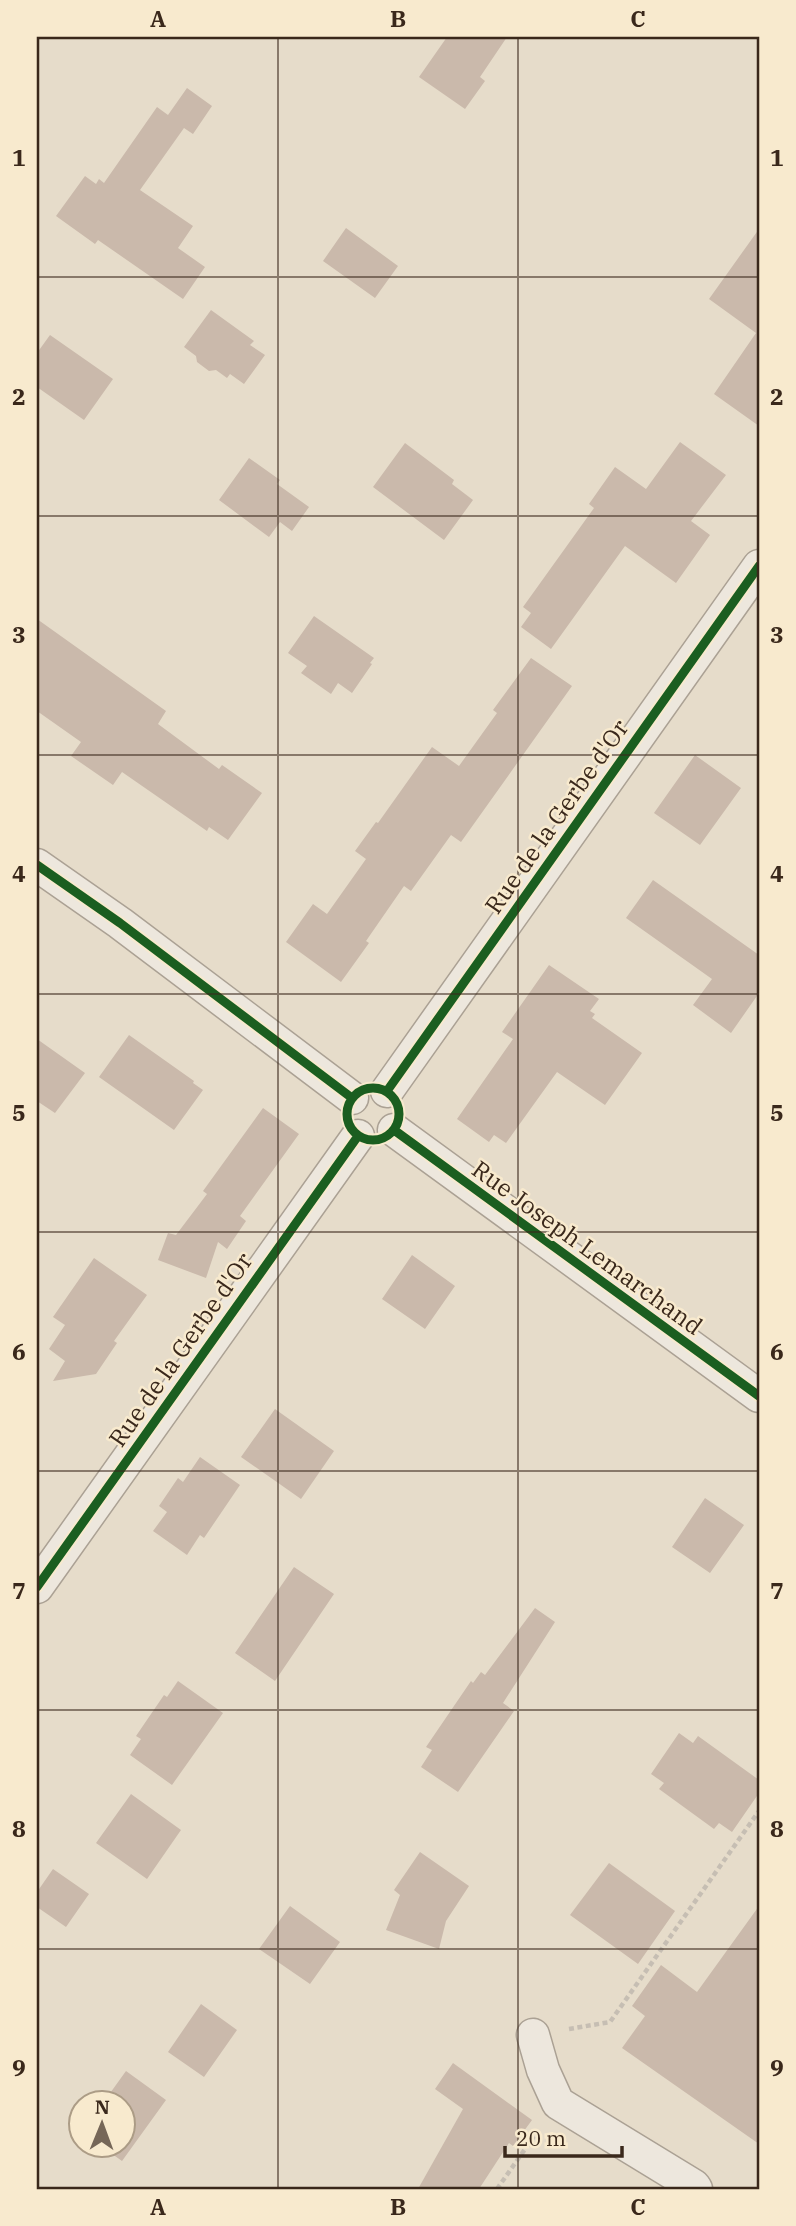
<svg xmlns="http://www.w3.org/2000/svg" width="796" height="2226" font-family="'IBM Plex Serif',serif">
<style>
.building{fill:#cab9ab}
.lines{fill:none;stroke-linecap:round;stroke-linejoin:round}
.minor-casing{stroke:#aba194;stroke-width:35}
.path{stroke:#c6beb3;stroke-width:4.5;stroke-dasharray:5 3.5;stroke-linecap:butt}
.minor{stroke:#ede7dd;stroke-width:32}
.cycleway-casing{stroke:#f8eace;stroke-width:13}
.cycleway{stroke:#1b5e20;stroke-width:9}
.grid{fill:none;stroke:#3a281b;stroke-width:2;stroke-opacity:0.55}
.labels{text-anchor:middle;stroke-width:5;stroke-linejoin:round;paint-order:stroke}
.street-label{font-size:24px;fill:#3a281b;stroke:#f8eace}
.neatline{fill:none;stroke:#3a281b;stroke-width:2.5}
.grid-label{font-size:23px;text-anchor:middle;font-weight:bold;fill:#3a281b}
</style>
<rect width="100%" height="100%" fill="#e6dcca"/>
<path class="building" d="M 447,37 L 507,37 L 480,77 L 485,81 L 465,109 L 419,77 Z
M 187,88 L 212,106 L 193,134 L 184,128 L 140,190 L 193,226 L 178,248 L 205,267 L 183,299 L 98,240 L 95,244 L 56,216 L 85,176 L 96,184 L 99,179 L 104,183 L 157,107 L 168,115 Z
M 346,228 L 398,266 L 375,298 L 323,261 Z
M 759,229 L 759,426 L 714,394 L 756,333 L 709,299 Z
M 211,310 L 254,341 L 250,345 L 265,355 L 244,384 L 230,374 L 227,378 L 216,370 L 209,371 L 197,362 L 196,356 L 184,347 Z
M 50,335 L 113,379 L 84,420 L 37,387 L 37,353 Z
M 680,442 L 726,475 L 691,521 L 710,535 L 676,583 L 625,546 L 551,649 L 521,627 L 531,613 L 523,607 L 594,508 L 589,504 L 615,467 L 646,489 Z
M 405,443 L 454,480 L 452,484 L 473,500 L 444,540 L 373,487 Z
M 249,458 L 280,480 L 277,484 L 309,507 L 292,531 L 280,522 L 269,537 L 219,500 Z
M 314,616 L 374,658 L 370,663 L 372,664 L 352,693 L 338,683 L 331,694 L 301,673 L 307,666 L 288,653 Z
M 37,619 L 166,711 L 158,724 L 219,769 L 222,765 L 262,793 L 228,840 L 209,827 L 207,831 L 122,772 L 113,785 L 71,756 L 81,742 L 37,711 Z
M 531,658 L 572,686 L 461,842 L 451,835 L 411,891 L 404,886 L 366,941 L 369,943 L 341,982 L 286,942 L 313,904 L 327,914 L 366,859 L 355,851 L 376,822 L 378,823 L 432,747 L 459,766 L 497,713 L 493,710 Z
M 695,755 L 741,788 L 700,845 L 654,813 Z
M 653,880 L 759,955 L 759,993 L 731,1033 L 693,1005 L 712,979 L 626,918 Z
M 549,965 L 599,999 L 590,1011 L 595,1014 L 592,1018 L 642,1053 L 605,1105 L 557,1072 L 506,1143 L 494,1135 L 489,1142 L 457,1119 L 513,1039 L 502,1032 Z
M 129,1035 L 194,1081 L 193,1083 L 203,1090 L 174,1130 L 99,1077 Z
M 37,1039 L 85,1073 L 55,1113 L 37,1101 Z
M 263,1108 L 299,1134 L 240,1216 L 246,1221 L 227,1249 L 218,1242 L 206,1278 L 158,1260 L 168,1233 L 176,1235 L 207,1194 L 203,1191 Z
M 412,1255 L 455,1286 L 425,1329 L 382,1299 Z
M 94,1258 L 147,1295 L 114,1341 L 117,1343 L 96,1374 L 53,1381 L 65,1361 L 49,1349 L 65,1325 L 53,1317 Z
M 275,1409 L 334,1451 L 301,1499 L 241,1457 Z
M 200,1457 L 240,1485 L 204,1538 L 200,1535 L 187,1555 L 153,1531 L 167,1512 L 159,1506 L 178,1478 L 183,1482 Z
M 705,1498 L 744,1525 L 710,1573 L 672,1547 Z
M 294,1567 L 334,1594 L 275,1681 L 235,1653 Z
M 535,1608 L 555,1622 L 503,1703 L 514,1711 L 458,1792 L 421,1767 L 432,1750 L 426,1747 L 471,1681 L 473,1683 L 481,1672 L 485,1675 Z
M 178,1681 L 223,1713 L 172,1785 L 130,1755 L 141,1739 L 136,1736 L 164,1695 L 167,1697 Z
M 679,1733 L 693,1743 L 698,1736 L 759,1780 L 759,1793 L 732,1832 L 719,1823 L 714,1829 L 659,1789 L 664,1783 L 651,1774 Z
M 131,1794 L 181,1830 L 147,1879 L 96,1843 Z
M 420,1852 L 469,1886 L 446,1921 L 439,1949 L 386,1930 L 400,1895 L 394,1890 Z
M 609,1863 L 675,1911 L 638,1964 L 570,1915 Z
M 53,1869 L 89,1894 L 66,1927 L 37,1907 L 37,1892 Z
M 290,1906 L 340,1942 L 310,1984 L 259,1949 Z
M 759,1906 L 759,2144 L 622,2048 L 645,2016 L 632,2006 L 661,1965 L 697,1992 Z
M 201,2004 L 237,2030 L 204,2077 L 168,2052 Z
M 453,2063 L 532,2120 L 513,2146 L 509,2143 L 479,2189 L 418,2189 L 463,2109 L 435,2089 Z
M 126,2071 L 166,2100 L 122,2161 L 101,2146 L 122,2146 L 122,2104 L 107,2104 L 111,2098 L 108,2096 Z"/>
<g class="lines">
<defs>
<path id="minor" d="M 37,865 L 120,923 L 352,1098
M 387,1091 L 759,566
M 394,1130 L 759,1396
M 37,1587 L 358,1136
M 533,2035 L 543,2070 L 558,2103 L 694,2186 L 696,2189"/>
</defs>
<use href="#minor" class="minor-casing"/>
<path class="path" d="M 569,2029 L 610,2022 L 759,1811
M 497,2189 L 537,2132"/>
<use href="#minor" class="minor"/>
<defs>
<path id="cycleway" d="M 37,865 L 120,923 L 352,1098
M347 1114a26 26 0 1 1 52 0a26 26 0 1 1-52 0Z
M 387,1091 L 759,566
M 394,1130 L 759,1396
M 37,1587 L 358,1136"/>
</defs>
<use href="#cycleway" class="cycleway-casing"/>
<use href="#cycleway" class="cycleway"/>
</g>
<path class="grid" d="M 278,37 L 278,2189M 518,37 L 518,2189M 37,277 L 759,277M 37,516 L 759,516M 37,755 L 759,755M 37,994 L 759,994M 37,1232 L 759,1232M 37,1471 L 759,1471M 37,1710 L 759,1710M 37,1949 L 759,1949"/>
<g class="labels">
<g class="street-label">
<text transform="translate(557 817) rotate(-55)" y="8">Rue de la Gerbe d'Or</text>
<text transform="translate(587 1248) rotate(36)" y="8">Rue Joseph Lemarchand</text>
<text transform="translate(181 1350) rotate(-55)" y="8">Rue de la Gerbe d'Or</text>
</g>
</g>
<rect width="796" height="2226" fill="none" stroke="#f8eace" stroke-width="77"/>
<g transform="translate(102 2124) rotate(1)"><circle r="33" fill="#f8eace" stroke="#ac9c86" stroke-width="2"/>
<path d="M0-5L12 26L0 18L-12 26Z" fill="#766758"/>
<text y="-10" font-size="19" font-weight="bold" text-anchor="middle" fill="#3a281b">N</text>
</g>
<path d="M505 2146v10h117v-10" fill="none" stroke="#3a281b" stroke-width="3.5"/>
<text x="516" y="2146" font-size="21" fill="#3a281b" stroke="#f8eace" stroke-width="5" paint-order="stroke">20 m</text>
<rect x="38" y="38" width="720" height="2150" class="neatline"/>
<g class="grid-label">
<text x="158" y="27">A</text>
<text x="398" y="27">B</text>
<text x="638" y="27">C</text>
<text x="19" y="166">1</text>
<text x="777" y="166">1</text>
<text x="19" y="405">2</text>
<text x="777" y="405">2</text>
<text x="19" y="643">3</text>
<text x="777" y="643">3</text>
<text x="19" y="882">4</text>
<text x="777" y="882">4</text>
<text x="19" y="1121">5</text>
<text x="777" y="1121">5</text>
<text x="19" y="1360">6</text>
<text x="777" y="1360">6</text>
<text x="19" y="1599">7</text>
<text x="777" y="1599">7</text>
<text x="19" y="1837">8</text>
<text x="777" y="1837">8</text>
<text x="19" y="2076">9</text>
<text x="777" y="2076">9</text>
<text x="158" y="2215">A</text>
<text x="398" y="2215">B</text>
<text x="638" y="2215">C</text>
</g>
</svg>
